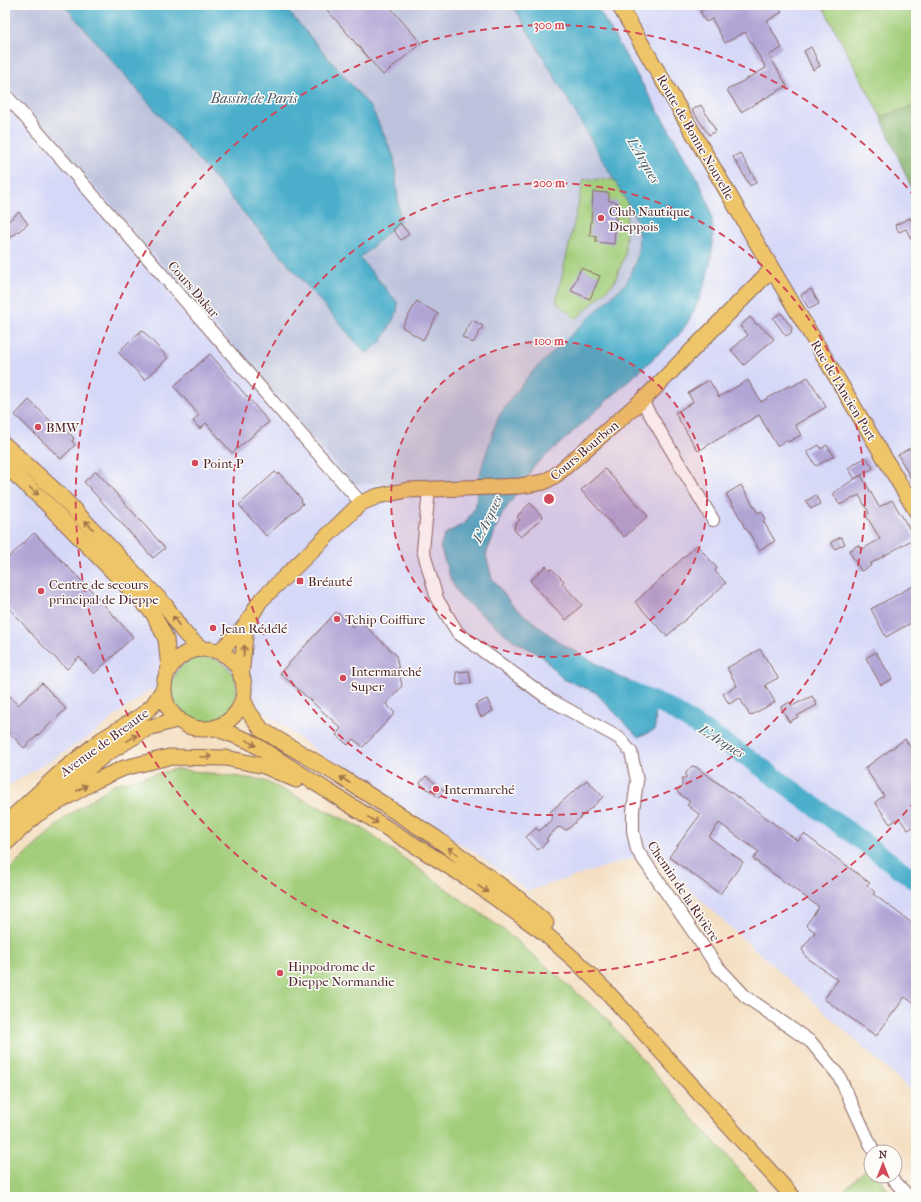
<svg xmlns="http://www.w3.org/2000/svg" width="921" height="1202" font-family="'IM FELL French Canon',serif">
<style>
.built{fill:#d6d8f8}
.industrial{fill:#bec3dd}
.green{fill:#a2cd7a;stroke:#767652}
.forest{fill:#81b06a;stroke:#66684a}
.water{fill:#4baeca;stroke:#4a667a}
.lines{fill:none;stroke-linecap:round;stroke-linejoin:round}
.river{stroke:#4baeca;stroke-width:19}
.building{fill:#b1a5d6}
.minor-casing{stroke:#866260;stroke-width:14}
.major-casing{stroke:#866260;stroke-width:17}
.minor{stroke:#fff;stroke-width:12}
.major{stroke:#eec569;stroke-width:15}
.oneway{stroke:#9c724a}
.ring{fill:none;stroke:#d1495b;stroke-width:2;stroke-dasharray:7 5}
.poi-dot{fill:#d1495b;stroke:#fdfcf7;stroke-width:1.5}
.labels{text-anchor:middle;stroke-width:3;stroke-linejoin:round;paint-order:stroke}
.street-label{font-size:13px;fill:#4a1f2b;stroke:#fdfcf7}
.poi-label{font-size:13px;fill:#4a1f2b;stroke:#fdfcf7;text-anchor:start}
.water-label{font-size:14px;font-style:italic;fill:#4a586b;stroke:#fdfcf7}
.centre{fill:#d1495b;stroke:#fdfcf7;stroke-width:2}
.ring-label{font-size:12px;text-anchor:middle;font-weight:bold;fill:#d1495b;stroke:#fdfcf7;stroke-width:3;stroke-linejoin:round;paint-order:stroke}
</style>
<rect width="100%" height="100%" fill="#fdfcf7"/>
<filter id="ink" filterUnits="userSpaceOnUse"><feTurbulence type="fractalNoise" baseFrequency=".025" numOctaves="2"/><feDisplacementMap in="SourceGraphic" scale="8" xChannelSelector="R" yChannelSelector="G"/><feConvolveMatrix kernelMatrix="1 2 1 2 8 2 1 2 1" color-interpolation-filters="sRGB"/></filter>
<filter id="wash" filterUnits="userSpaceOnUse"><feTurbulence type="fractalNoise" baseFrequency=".012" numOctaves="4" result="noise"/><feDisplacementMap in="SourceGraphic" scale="16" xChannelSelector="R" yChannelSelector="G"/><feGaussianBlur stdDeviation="0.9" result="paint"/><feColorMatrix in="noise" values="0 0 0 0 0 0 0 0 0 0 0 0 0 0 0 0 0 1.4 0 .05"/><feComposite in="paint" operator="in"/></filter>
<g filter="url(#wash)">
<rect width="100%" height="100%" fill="#f4dfc2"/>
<path class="built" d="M 596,5 L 822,5 L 881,117 L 916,199 L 916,1095 L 649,853 L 528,891 L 480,856 L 331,762 L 254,704 L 149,690 L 89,737 L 5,788 L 5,83 L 353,484 L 479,482 L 475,507 L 465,523 L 445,534 L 460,597 L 513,640 L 542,656 L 563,679 L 595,692 L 638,737 L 656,694 L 620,677 L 559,642 L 513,606 L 492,578 L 486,555 L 501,516 L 528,477 L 533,467 L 563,441 L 679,335 L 687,324 L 698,305 L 703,289 L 712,254 L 713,238 L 712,219 L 702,188 L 695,174 Z"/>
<path class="industrial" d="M 5,5 L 64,5 L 366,354 L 398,303 L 360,258 L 399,221 L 372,109 L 283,5 L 513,5 L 635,216 L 638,228 L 639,245 L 632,271 L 626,283 L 531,373 L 514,394 L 499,416 L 495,426 L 478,479 L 479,482 L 353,484 L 5,83 Z"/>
<path class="green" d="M 822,5 L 916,5 L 916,105 L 881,117 Z
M 584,179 L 628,180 L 625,255 L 614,283 L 576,319 L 556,302 Z
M171 690a33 33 0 1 1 66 0a33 33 0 1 1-66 0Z
M 176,769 L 263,780 L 362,828 L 505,931 L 604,1016 L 763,1197 L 5,1197 L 5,874 L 66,817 L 114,784 Z
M 869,1166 L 871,1169 L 871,1176 L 877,1176 L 894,1197 L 837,1197 Z"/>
<path class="forest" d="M 916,105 L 916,199 L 881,117 Z"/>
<path class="water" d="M 64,5 L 283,5 L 372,109 L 394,157 L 400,221 L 360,258 L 398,303 L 397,312 L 382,341 L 366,354 Z
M 513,5 L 596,5 L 695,174 C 702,188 710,204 712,220 C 717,257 702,305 679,335 L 563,441 L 533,467 L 528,477 L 501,516 L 486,555 L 492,578 L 513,606 L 559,642 L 620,677 L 656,694 L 655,730 L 638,737 L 595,692 L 563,679 L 542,656 L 513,640 L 460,597 L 450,578 L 440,547 L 445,534 L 465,523 L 475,507 L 479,482 L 478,479 L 495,426 L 499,416 L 514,394 L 531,373 L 626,283 C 639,259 642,242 635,216 Z"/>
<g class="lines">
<path class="river" d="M 632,692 L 669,708 L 753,761 L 916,881"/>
</g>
<g id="blocks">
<path class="building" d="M 323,5 L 388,5 L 421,43 L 383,75 Z
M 704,5 L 778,5 L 782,12 L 767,21 L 782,48 L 769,55 L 787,86 L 741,112 L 727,90 L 766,68 L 745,32 L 725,43 L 712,19 L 706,22 L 700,11 L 706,8 Z
M 811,47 L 820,66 L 813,70 L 804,51 Z
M 701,105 L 716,131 L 709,135 L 692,110 Z
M 740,153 L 757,182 L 750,186 L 733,157 Z
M 593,192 L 609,193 L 609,201 L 617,202 L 614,244 L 596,242 L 596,236 L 590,236 Z
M 19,212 L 28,224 L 5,242 L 5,224 Z
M 910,218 L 916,230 L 916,249 L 906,229 L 899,232 L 895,225 Z
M 400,223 L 409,234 L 401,240 L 393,230 Z
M 581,268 L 600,276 L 590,299 L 571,291 Z
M 811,289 L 819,304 L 809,309 L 801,295 Z
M 417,301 L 438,314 L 423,340 L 402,327 Z
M 781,313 L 792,328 L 791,333 L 786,336 L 773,318 Z
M 750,317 L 757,325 L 758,324 L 774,339 L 744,365 L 731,350 L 748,335 L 740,326 Z
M 472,320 L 483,326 L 473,343 L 462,337 Z
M 142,330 L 168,358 L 145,380 L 118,352 Z
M 210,354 L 269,422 L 232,453 L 206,423 L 200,429 L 193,421 L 199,415 L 174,386 Z
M 808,377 L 826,407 L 795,425 L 801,435 L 788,442 L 786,440 L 777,446 L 759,415 L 698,451 L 675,413 L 693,402 L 688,393 L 709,380 L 719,397 L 748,380 L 761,402 L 790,385 L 791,387 Z
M 29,400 L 62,432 L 65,429 L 74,438 L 72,441 L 75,445 L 61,459 L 15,415 Z
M 819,445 L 821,449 L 827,445 L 834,456 L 816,466 L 807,452 Z
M 910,448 L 916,459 L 916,487 L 898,455 Z
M 866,457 L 873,468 L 855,479 L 848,468 Z
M 605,469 L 648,516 L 624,537 L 581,490 Z
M 96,471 L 165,548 L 153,558 L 84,482 Z
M 275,472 L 278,475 L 279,473 L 294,490 L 302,500 L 301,501 L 303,504 L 266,536 L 239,505 Z
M 861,475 L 879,507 L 892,500 L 915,538 L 870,564 L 871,566 L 861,571 L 849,551 L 858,545 L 861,550 L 880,539 L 866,515 L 869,513 L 859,495 L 840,505 L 833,493 Z
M 741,485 L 758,513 L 761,511 L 766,519 L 763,521 L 775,541 L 759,550 L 748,531 L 744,527 L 742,521 L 726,494 Z
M 816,495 L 820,504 L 811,509 L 806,501 Z
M 530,503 L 543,517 L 521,537 L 514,530 L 515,525 L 520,520 L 517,517 L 521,512 Z
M 34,533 L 88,587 L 133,637 L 94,674 L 79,657 L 67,669 L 42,645 L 5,604 L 5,561 Z
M 841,537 L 845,544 L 835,549 L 831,542 Z
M 697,545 L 717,568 L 715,571 L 726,583 L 667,636 L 635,602 Z
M 546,566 L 550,570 L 552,569 L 564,581 L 562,583 L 582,605 L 566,620 L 530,581 Z
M 913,586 L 916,592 L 916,620 L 886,637 L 871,609 Z
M 336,612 L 354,628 L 360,621 L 396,655 L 402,686 L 386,704 L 395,713 L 363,747 L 353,739 L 348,745 L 336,735 L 341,728 L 280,673 Z
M 760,649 L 778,678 L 765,685 L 775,702 L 750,716 L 740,698 L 729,704 L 723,694 L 737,686 L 727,668 Z
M 876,652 L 892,679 L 881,685 L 866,658 Z
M 469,671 L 471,684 L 457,685 L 456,672 Z
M 42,683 L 66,709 L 24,748 L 5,728 L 5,691 L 18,705 Z
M 812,696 L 817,705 L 797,716 L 798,717 L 789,722 L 781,707 L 790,702 L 792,706 Z
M 487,699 L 493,711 L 481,717 L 475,705 Z
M 905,739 L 911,748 L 916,744 L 916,825 L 908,830 L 899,818 L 890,824 L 875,802 L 884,796 L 865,768 Z
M 692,766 L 696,767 L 798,841 L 804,834 L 870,883 L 867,886 L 875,892 L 873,894 L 916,926 L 916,1005 L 905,997 L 876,1036 L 824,999 L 838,980 L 806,957 L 802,949 L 815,932 L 806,925 L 819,907 L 753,859 L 759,852 L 719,823 L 709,837 L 743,862 L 720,894 L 669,857 L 700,815 L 687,805 L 690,802 L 677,792 L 682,786 L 682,778 L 686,778 L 686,773 Z
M 426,776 L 445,791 L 439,798 L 420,783 Z
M 587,780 L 603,797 L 567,830 L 558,827 L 546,839 L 548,841 L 538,850 L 526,837 L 536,828 L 539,831 L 552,820 L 550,812 Z"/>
</g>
</g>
<g filter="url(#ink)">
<use href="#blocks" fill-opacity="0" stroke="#866260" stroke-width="1"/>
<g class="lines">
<defs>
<path id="minor" d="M 5,94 L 361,503
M 642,401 L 713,520
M 429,490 L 423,550 L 437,599 L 458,633 L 549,699 L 619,738 L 631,752 L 637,781 L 633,811 L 633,831 L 637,850 L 716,965 L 745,996 L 811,1042 L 839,1076 L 874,1152
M 890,1176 L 909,1197"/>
<path id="major" d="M 619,5 L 772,269 L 916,511
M 5,445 L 58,493 L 166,606 L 181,629 L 187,636 L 202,649
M 5,465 L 47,504 L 153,613 L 166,639 L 169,669
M164 689a40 40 0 1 1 80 0a40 40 0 1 1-80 0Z
M 218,651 L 224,647 L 246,625 L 260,601 L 361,503 L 378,496 L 408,490 L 520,486 L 544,482 L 556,475 L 649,394 L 772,269
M 241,677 L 246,625
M 243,699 L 249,712 L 262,730 L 338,775 L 436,838 L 519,899 L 546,923
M 215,728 L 249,741 L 353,807 L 469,879 L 543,932 L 576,961 L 610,995 L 793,1197
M 36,815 L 95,781 L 124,768 L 169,757 L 226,758 L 264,766 L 296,780
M 5,824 L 61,772 L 101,740 L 142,715 L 153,705 L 164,688
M 5,844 L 78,776 L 106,754 L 148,728 L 179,719"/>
</defs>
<use href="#minor" class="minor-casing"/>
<use href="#major" class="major-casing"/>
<use href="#minor" class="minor"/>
<use href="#major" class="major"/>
</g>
<defs><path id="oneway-shaft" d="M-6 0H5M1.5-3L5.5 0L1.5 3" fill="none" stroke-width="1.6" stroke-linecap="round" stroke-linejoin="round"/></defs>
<g class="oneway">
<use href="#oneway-shaft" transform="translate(34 491) rotate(42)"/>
<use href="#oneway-shaft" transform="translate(89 525) rotate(-134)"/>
<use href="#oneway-shaft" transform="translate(176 621) rotate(-123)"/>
<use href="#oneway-shaft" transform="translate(244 651) rotate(-84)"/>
<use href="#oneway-shaft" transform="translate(132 738) rotate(-32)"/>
<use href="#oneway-shaft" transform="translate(251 743) rotate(30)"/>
<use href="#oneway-shaft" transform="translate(206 757) rotate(2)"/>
<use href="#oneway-shaft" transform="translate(345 780) rotate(-147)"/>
<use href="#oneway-shaft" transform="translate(82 788) rotate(-30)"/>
<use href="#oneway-shaft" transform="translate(373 820) rotate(32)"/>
<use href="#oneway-shaft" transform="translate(453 851) rotate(-144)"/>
<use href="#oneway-shaft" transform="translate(483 889) rotate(35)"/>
</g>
</g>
<circle cx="549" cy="499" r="158" fill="#d1495b" fill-opacity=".12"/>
<g class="ring">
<circle cx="549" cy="499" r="158"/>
<circle cx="549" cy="499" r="316"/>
<path d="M915 801A474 474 0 1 1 915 197"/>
</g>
<g class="poi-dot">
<circle cx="601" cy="218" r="4"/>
<circle cx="38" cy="427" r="4"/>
<circle cx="195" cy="463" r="4"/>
<rect x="296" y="577" width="8" height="8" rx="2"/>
<circle cx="41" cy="591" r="4"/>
<circle cx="337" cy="619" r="4"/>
<circle cx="213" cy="628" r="4"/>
<circle cx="343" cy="678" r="4"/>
<circle cx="436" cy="789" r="4"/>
<circle cx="280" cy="973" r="4"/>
</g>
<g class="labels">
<g class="street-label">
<text transform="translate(696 137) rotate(60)" y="5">Route de Bonne Nouvelle</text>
<text transform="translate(194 289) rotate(49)" y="5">Cours Dakar</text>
<text transform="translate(844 390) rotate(59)" y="5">Rue de l'Ancien Port</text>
<text transform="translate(584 450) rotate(-40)" y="5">Cours Bourbon</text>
<text transform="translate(104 742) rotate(-36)" y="5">Avenue de Breaute</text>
<text transform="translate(684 891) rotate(56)" y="5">Chemin de la Rivière</text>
</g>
<g class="poi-label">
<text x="609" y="216">Club Nautique<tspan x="609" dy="15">Dieppois</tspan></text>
<text x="46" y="432">BMW</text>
<text x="203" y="468">Point P</text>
<text x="308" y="586">Bréauté</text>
<text x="49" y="589">Centre de secours<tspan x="49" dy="15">principal de Dieppe</tspan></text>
<text x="345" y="624">Tchip Coiffure</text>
<text x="221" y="633">Jean Rédélé</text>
<text x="351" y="676">Intermarché<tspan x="351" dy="15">Super</tspan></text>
<text x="444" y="794">Intermarché</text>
<text x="288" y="971">Hippodrome de<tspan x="288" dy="15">Dieppe Normandie</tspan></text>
</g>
<g class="water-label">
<text x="254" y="103">Bassin de Paris</text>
<text transform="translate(644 160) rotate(60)" y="5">L'Arques</text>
<text transform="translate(487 519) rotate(-64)" y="5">L'Arques</text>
<text transform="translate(722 741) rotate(32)" y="5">L'Arques</text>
</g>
</g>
<circle cx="549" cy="499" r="6" class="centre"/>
<g class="ring-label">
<text x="549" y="29">300 m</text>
<text x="549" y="187">200 m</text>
<text x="549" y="345">100 m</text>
</g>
<rect width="921" height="1202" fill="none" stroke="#fdfcf7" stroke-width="20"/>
<g transform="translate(883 1164)"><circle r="19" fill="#fdfcf7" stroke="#b5a4a5"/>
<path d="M0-3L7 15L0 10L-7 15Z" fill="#d1495b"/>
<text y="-6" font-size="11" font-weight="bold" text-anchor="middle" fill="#4a1f2b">N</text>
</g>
</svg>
